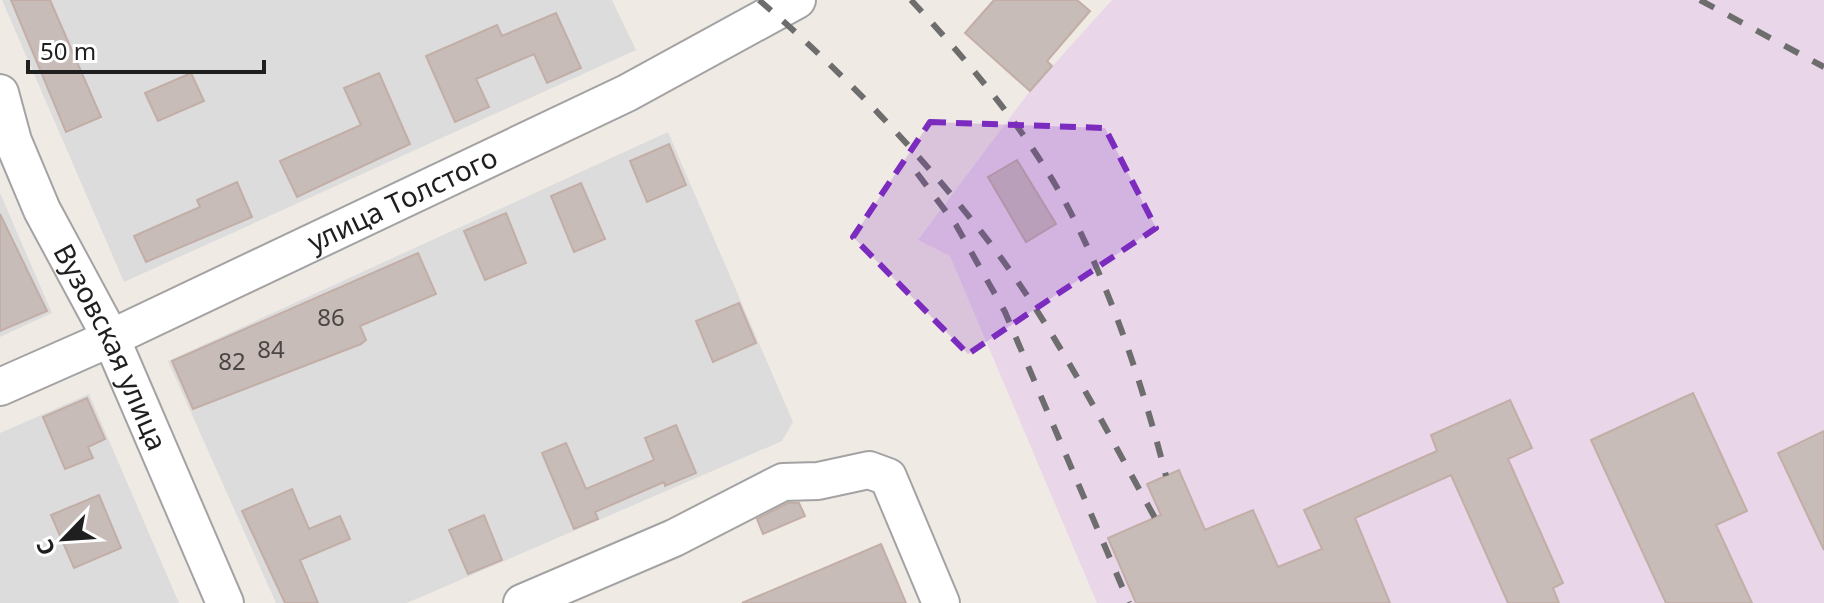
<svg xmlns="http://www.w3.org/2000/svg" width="1824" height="603" font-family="'Noto Sans',sans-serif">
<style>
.residential{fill:#dddcdc}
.industrial{fill:#e9d6e9}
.building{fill:#c8bcb8;stroke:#c2aea6;stroke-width:2}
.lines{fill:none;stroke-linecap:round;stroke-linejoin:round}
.minor-casing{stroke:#a3a3a3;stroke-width:40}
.minor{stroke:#fff;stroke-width:36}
.rail{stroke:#6d6d6d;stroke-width:6;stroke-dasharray:16 16;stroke-linecap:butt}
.marked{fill:#7b2cbf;fill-opacity:0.2;stroke:#7b2cbf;stroke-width:6;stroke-dasharray:16 10;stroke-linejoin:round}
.labels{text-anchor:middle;stroke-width:6;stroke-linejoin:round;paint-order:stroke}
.number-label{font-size:24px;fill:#494645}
.street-label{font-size:28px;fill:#1f1f1f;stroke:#fff}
</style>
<rect width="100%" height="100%" fill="#f0eae4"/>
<path class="residential" d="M 2,0 L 612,0 L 636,50 L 124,282 Z
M 668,132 L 793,422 L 782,441 L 407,603 L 276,603 L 168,361 Z
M 0,193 L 52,313 L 0,337 Z
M 89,394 L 179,603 L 0,603 L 0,433 Z"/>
<path class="industrial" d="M 1112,0 L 1824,0 L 1824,603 L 1097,603 L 950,256 L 918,240 L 1030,91 Z"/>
<path class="building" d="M 11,0 L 50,0 L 101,117 L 66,132 Z
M 994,0 L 1077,0 L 1090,11 L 1047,61 L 1052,66 L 1030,91 L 965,33 Z
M 556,13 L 581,68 L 547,83 L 534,54 L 476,79 L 489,107 L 455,122 L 426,56 L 497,25 L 502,36 Z
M 191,73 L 204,101 L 158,121 L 145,93 Z
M 379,73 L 410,144 L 297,197 L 280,161 L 361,125 L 344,88 Z
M 669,144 L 686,185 L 647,202 L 630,161 Z
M 1017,160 L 1056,224 L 1026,242 L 988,177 Z
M 237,182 L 252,217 L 146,262 L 134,236 L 200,207 L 197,200 Z
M 581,183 L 605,239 L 574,252 L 551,196 Z
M 506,213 L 526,263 L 485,280 L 464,231 Z
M 0,214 L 47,311 L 0,331 Z
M 418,253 L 436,294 L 360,326 L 366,340 L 361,344 L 193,409 L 172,361 Z
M 739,303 L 756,343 L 713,362 L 696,321 Z
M 1693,393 L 1747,511 L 1716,525 L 1752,603 L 1666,603 L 1591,440 Z
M 87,398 L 105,439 L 88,447 L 93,458 L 65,469 L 43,417 Z
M 1510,400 L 1532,448 L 1508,459 L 1563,583 L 1553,588 L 1559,603 L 1508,603 L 1451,475 L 1355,518 L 1390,603 L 1136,603 L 1108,538 L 1161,515 L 1147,484 L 1179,470 L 1205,530 L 1253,510 L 1278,567 L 1322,549 L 1304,510 L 1437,451 L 1431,435 Z
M 676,425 L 696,473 L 665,486 L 664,482 L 595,512 L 598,519 L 574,529 L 542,453 L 566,443 L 586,489 L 654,460 L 645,438 Z
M 1824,431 L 1824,550 L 1778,453 Z
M 292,489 L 309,529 L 340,516 L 350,539 L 300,560 L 318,603 L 285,603 L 242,511 Z
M 99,495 L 121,548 L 74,568 L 51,515 Z
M 788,503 L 799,503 L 805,516 L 763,534 L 757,519 Z
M 484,515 L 502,560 L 468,574 L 449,530 Z
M 881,544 L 906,603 L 742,603 Z"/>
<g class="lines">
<defs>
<g id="minor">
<path id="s1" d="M 0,93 L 13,141 L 42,210 L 111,338 L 225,603"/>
<path id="s2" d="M 0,387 L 111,338 L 627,93 L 797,0"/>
<path d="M 522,603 L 674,538 L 783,482 L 818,481 L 869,470 L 888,477 L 941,603"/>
</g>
</defs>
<use href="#minor" class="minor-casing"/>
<use href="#minor" class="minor"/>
<path class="rail" d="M 759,0 C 844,73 925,158 993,247 C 1056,331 1104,426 1155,518
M 911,0 C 974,68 1036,141 1077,225 C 1116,305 1144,390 1166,476
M 1700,0 L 1824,67
M 917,173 L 956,225 L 1005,312 L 1129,603"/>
</g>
<path class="marked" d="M 930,122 L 1105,128 L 1156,228 L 968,354 L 853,237 Z"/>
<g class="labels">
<g class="number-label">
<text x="331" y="326">86</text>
<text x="271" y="358">84</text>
<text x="232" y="370">82</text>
</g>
<g class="street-label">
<text dy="10" stroke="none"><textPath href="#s2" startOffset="444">улица Толстого</textPath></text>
<text dy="10" stroke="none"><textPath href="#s1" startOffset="278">Вузовская улица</textPath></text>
</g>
</g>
<g transform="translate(64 539) rotate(245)" stroke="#ffffff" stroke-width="6" paint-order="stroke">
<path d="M0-6L14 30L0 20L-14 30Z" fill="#1f1f1f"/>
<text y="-12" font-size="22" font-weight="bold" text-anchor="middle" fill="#1f1f1f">С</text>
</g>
<path d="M28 60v12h236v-12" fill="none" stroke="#1f1f1f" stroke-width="4"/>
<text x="40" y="60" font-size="24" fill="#1f1f1f" stroke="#ffffff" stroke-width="6" paint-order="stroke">50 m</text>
</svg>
